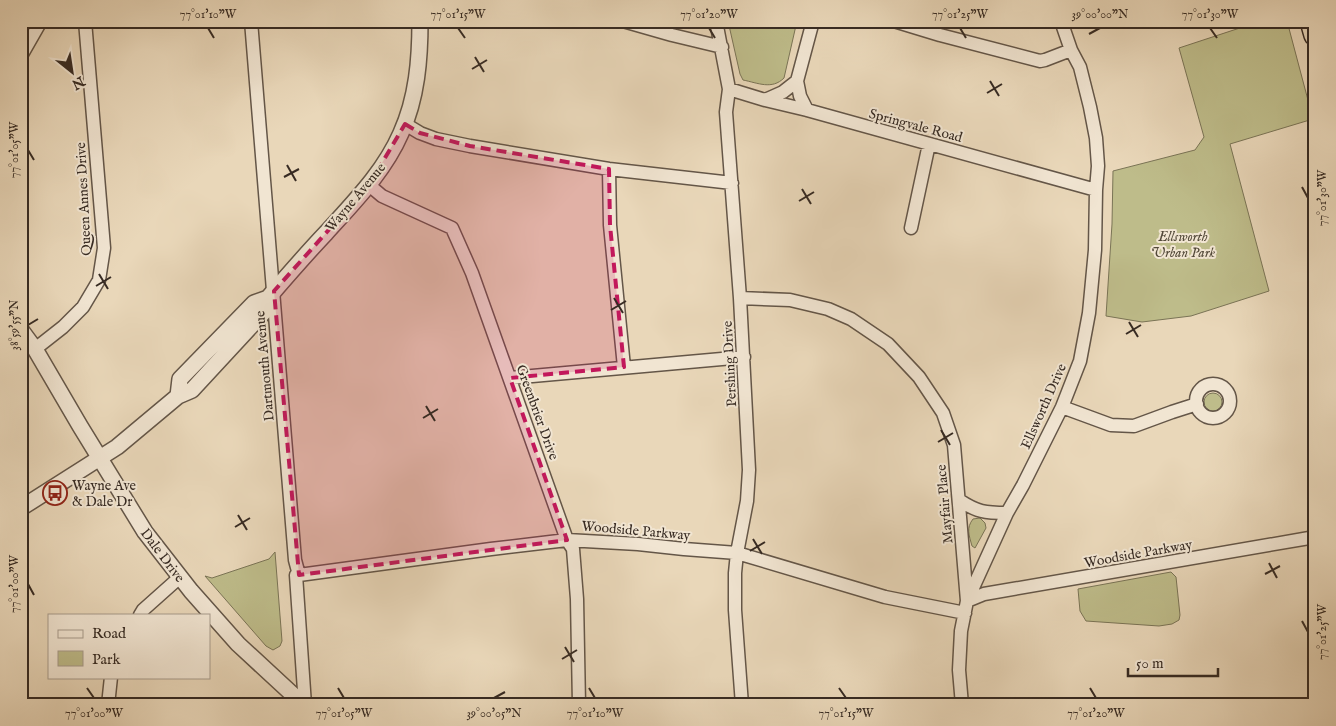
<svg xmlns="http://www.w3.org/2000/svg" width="1336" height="726" font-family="'IM FELL English',serif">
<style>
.green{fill:#bebc8a;stroke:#7a7456}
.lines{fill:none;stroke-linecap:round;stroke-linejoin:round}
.minor-casing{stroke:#645648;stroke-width:15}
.tertiary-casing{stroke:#645648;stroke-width:18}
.trunk-casing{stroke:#372b23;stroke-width:24}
.minor{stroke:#f1e5d2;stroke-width:12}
.tertiary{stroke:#f1e5d2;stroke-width:15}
.trunk{stroke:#e9d7b9;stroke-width:21}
.marked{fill:#c2185b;fill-opacity:0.2;stroke:#c2185b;stroke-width:4;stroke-dasharray:10 6;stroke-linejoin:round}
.ticks{fill:none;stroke:#372b23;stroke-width:2}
.labels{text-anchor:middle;stroke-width:4;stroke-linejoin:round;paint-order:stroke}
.street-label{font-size:14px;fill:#372b23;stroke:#f1e5d2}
.park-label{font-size:14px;font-style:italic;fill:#524838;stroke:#f1e5d2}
.poi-label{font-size:14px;fill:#372b23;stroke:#f1e5d2;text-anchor:start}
.neatline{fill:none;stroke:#372b23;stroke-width:2}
.ticks-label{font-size:12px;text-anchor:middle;fill:#372b23}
</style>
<rect width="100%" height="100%" fill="#e9d7b9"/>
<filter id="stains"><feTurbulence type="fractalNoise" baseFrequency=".004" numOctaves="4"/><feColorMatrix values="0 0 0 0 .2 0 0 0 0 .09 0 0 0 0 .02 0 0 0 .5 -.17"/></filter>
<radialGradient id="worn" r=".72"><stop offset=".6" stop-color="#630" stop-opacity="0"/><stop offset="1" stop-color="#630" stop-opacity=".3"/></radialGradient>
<path class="green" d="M 728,21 L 797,21 L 784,78 C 772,90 758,83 743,80 L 740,74 Z
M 1261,21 L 1287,21 L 1313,119 L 1230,144 L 1269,291 L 1191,316 L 1142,322 L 1106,316 L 1112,224 L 1113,171 L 1195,150 L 1204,137 L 1179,48 Z
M1204 402a9 9 0 1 1 18 0a9 9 0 1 1-18 0Z
M 980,518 L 985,523 L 986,528 L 975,548 L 972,546 C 969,535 966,528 973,519 Z
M 275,552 L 282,641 L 280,646 L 273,650 L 266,646 L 205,576 L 212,578 L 269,559 Z
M 1171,572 L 1176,577 L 1180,615 L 1179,620 L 1172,624 L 1159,626 L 1086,621 L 1080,611 L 1078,589 Z"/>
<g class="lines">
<defs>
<path id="minor" d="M 251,21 L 295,560 L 299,575 L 296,575 L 305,705
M 623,21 L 672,35 L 722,47
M 716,21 L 729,89 L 726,112 L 740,298 L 749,470 L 747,501 L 737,553 L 735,573 L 735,610 L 742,705
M 894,21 L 940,35 L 1040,61 L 1045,60 L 1071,50
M 21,56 L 41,21
M 729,89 L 765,100 L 807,110 L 1096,190
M 765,100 L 783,92 L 797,81
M 807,110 L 800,96 L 797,81 L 813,21
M 405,124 L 420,133 L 436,139 L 470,146 L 609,169 L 732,183
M 609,169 L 610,225 L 624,367
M 369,185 L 382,196 L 452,228 L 472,273 L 567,540 L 573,549 L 577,599 L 579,705
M 911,228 L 929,144
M 740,298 L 790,300 L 828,309 L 851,319 L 888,344 L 919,377 L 943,413 L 954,445 L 967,601 L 984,594 L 1315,537
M 35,349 L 63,327 L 83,307 L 99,280 L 104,248 L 85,21
M 510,378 L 744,357
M1196 401a17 17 0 1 1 34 0a17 17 0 1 1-34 0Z
M 1062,407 L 1111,425 L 1134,426 L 1172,412 L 1197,404
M 959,500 C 977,512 985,513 1007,513
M 299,575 L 491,549 L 567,540 L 638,544 L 684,549 L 737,553 L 885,597 L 965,613
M 140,615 L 143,610 L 180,577
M 108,705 L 111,677
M 962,705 L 959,670 L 961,631 L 967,601 L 1007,513 L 1023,485 L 1062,407 L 1080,361 L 1089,313 L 1095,250 L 1096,190 L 1098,166 L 1096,138 L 1090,107 L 1080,67 L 1071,50 L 1061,21"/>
<path id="tertiary" d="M 21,330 L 35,349 L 80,426 L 145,532 L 191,591 L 238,644 L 304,705
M 178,396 L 180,379 L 254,303 L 268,298
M 21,508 L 117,447 L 178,396 L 192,390 L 264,312 L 268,298 C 287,276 306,254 326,233 C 354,202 384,172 401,133 C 417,98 420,59 420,21"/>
<path id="trunk" d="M 1311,21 L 1315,35"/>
</defs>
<use href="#minor" class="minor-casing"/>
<use href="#tertiary" class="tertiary-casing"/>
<use href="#trunk" class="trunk-casing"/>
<use href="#minor" class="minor"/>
<use href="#tertiary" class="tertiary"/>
<use href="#trunk" class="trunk"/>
</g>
<path class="marked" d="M 405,124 L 420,133 L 470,146 L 609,169 L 610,225 L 624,367 L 510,378 L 567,540 L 299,575 L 274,291 L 369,185 Z"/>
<path class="ticks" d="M 208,28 L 214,38M 458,28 L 465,38M 709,28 L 715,38M 960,28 L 966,38M 1210,28 L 1217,38M 1089,34 L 1100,28M 475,57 L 484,72M 472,69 L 487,60M 990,81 L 999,96M 987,93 L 1002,84M 28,150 L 34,160M 287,165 L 296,181M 284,177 L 299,169M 1302,187 L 1308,198M 802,189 L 811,204M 799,201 L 814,192M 99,274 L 108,289M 96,286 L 111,277M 614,298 L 623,313M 611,310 L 626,301M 1129,322 L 1138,337M 28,325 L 38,319M 1126,334 L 1141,325M 426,406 L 435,421M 423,418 L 438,409M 941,430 L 950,445M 938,442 L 953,433M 238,515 L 247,530M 235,527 L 250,518M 753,539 L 762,554M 750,551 L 765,542M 1269,563 L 1277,578M 1265,574 L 1280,566M 28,584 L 34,595M 1302,621 L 1308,632M 565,647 L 574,662M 562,659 L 577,650M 87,688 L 94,698M 338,688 L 344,698M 589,688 L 595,698M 839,688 L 846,698M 1090,688 L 1096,698M 494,698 L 505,692"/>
<defs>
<symbol id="bus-ring" viewBox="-11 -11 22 22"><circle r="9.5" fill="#f1e5d2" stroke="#8f2418" stroke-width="1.5"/><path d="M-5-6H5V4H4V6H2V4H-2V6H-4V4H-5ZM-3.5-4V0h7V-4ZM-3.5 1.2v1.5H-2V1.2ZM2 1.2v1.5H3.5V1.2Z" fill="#8f2418"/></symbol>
</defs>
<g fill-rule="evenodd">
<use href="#bus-ring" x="41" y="479" width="28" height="28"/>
</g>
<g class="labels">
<g class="street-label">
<text transform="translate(916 125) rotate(15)" y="5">Springvale Road</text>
<text transform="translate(355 197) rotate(-50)" y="5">Wayne Avenue</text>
<text transform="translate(83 199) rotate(-93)" y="5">Queen Annes Drive</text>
<text transform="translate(729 364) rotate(-93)" y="5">Pershing Drive</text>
<text transform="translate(264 366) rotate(-95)" y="5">Dartmouth Avenue</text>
<text transform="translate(1043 406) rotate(-66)" y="5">Ellsworth Drive</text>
<text transform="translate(538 412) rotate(70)" y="5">Greenbrier Drive</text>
<text transform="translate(944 504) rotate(-95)" y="5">Mayfair Place</text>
<text transform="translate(636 530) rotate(5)" y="5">Woodside Parkway</text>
<text transform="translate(1138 553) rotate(-10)" y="5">Woodside Parkway</text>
<text transform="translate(163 555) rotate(53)" y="5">Dale Drive</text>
</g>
<g class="park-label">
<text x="1183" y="241">Ellsworth<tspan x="1183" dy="16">Urban Park</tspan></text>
</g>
<g class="poi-label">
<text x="72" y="490">Wayne Ave<tspan x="72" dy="16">&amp; Dale Dr</tspan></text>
</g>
</g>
<rect width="1336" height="726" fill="none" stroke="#e9d7b9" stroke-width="55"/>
<rect x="48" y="614" width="162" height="65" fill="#f1e5d2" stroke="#a79b8c"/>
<rect x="58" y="630" width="25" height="8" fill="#f1e5d2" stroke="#a79b8c"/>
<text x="92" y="638" font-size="15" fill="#372b23">Road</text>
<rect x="58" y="651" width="25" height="15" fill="#bebc8a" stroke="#a79b8c"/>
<text x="92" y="664" font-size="15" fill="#372b23">Park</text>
<g transform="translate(72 72) rotate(150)" stroke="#f1e5d2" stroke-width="4" paint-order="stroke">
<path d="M0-4L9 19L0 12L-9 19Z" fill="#372b23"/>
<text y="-8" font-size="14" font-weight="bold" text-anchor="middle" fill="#372b23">N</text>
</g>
<path d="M1128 668v8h90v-8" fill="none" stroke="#372b23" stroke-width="2.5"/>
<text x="1136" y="668" font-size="15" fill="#372b23" stroke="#f1e5d2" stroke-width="4" paint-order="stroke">50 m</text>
<rect x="28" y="28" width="1280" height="670" class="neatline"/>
<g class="ticks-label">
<text x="208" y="18">77°01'10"W</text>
<text x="458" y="18">77°01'15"W</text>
<text x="709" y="18">77°01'20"W</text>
<text x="960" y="18">77°01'25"W</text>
<text x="1100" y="18">39°00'00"N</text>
<text x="1210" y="18">77°01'30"W</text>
<text transform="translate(14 150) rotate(-90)" y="4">77°01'05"W</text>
<text transform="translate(1322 198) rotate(-90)" y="4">77°01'30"W</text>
<text transform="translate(14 325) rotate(-90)" y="4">38°59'55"N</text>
<text transform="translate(14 584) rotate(-90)" y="4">77°01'00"W</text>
<text transform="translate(1322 632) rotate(-90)" y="4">77°01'25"W</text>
<text x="94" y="717">77°01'00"W</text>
<text x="344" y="717">77°01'05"W</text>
<text x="494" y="717">39°00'05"N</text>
<text x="595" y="717">77°01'10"W</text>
<text x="846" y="717">77°01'15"W</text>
<text x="1096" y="717">77°01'20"W</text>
</g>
<rect width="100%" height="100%" filter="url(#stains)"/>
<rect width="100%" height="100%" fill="url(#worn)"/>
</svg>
